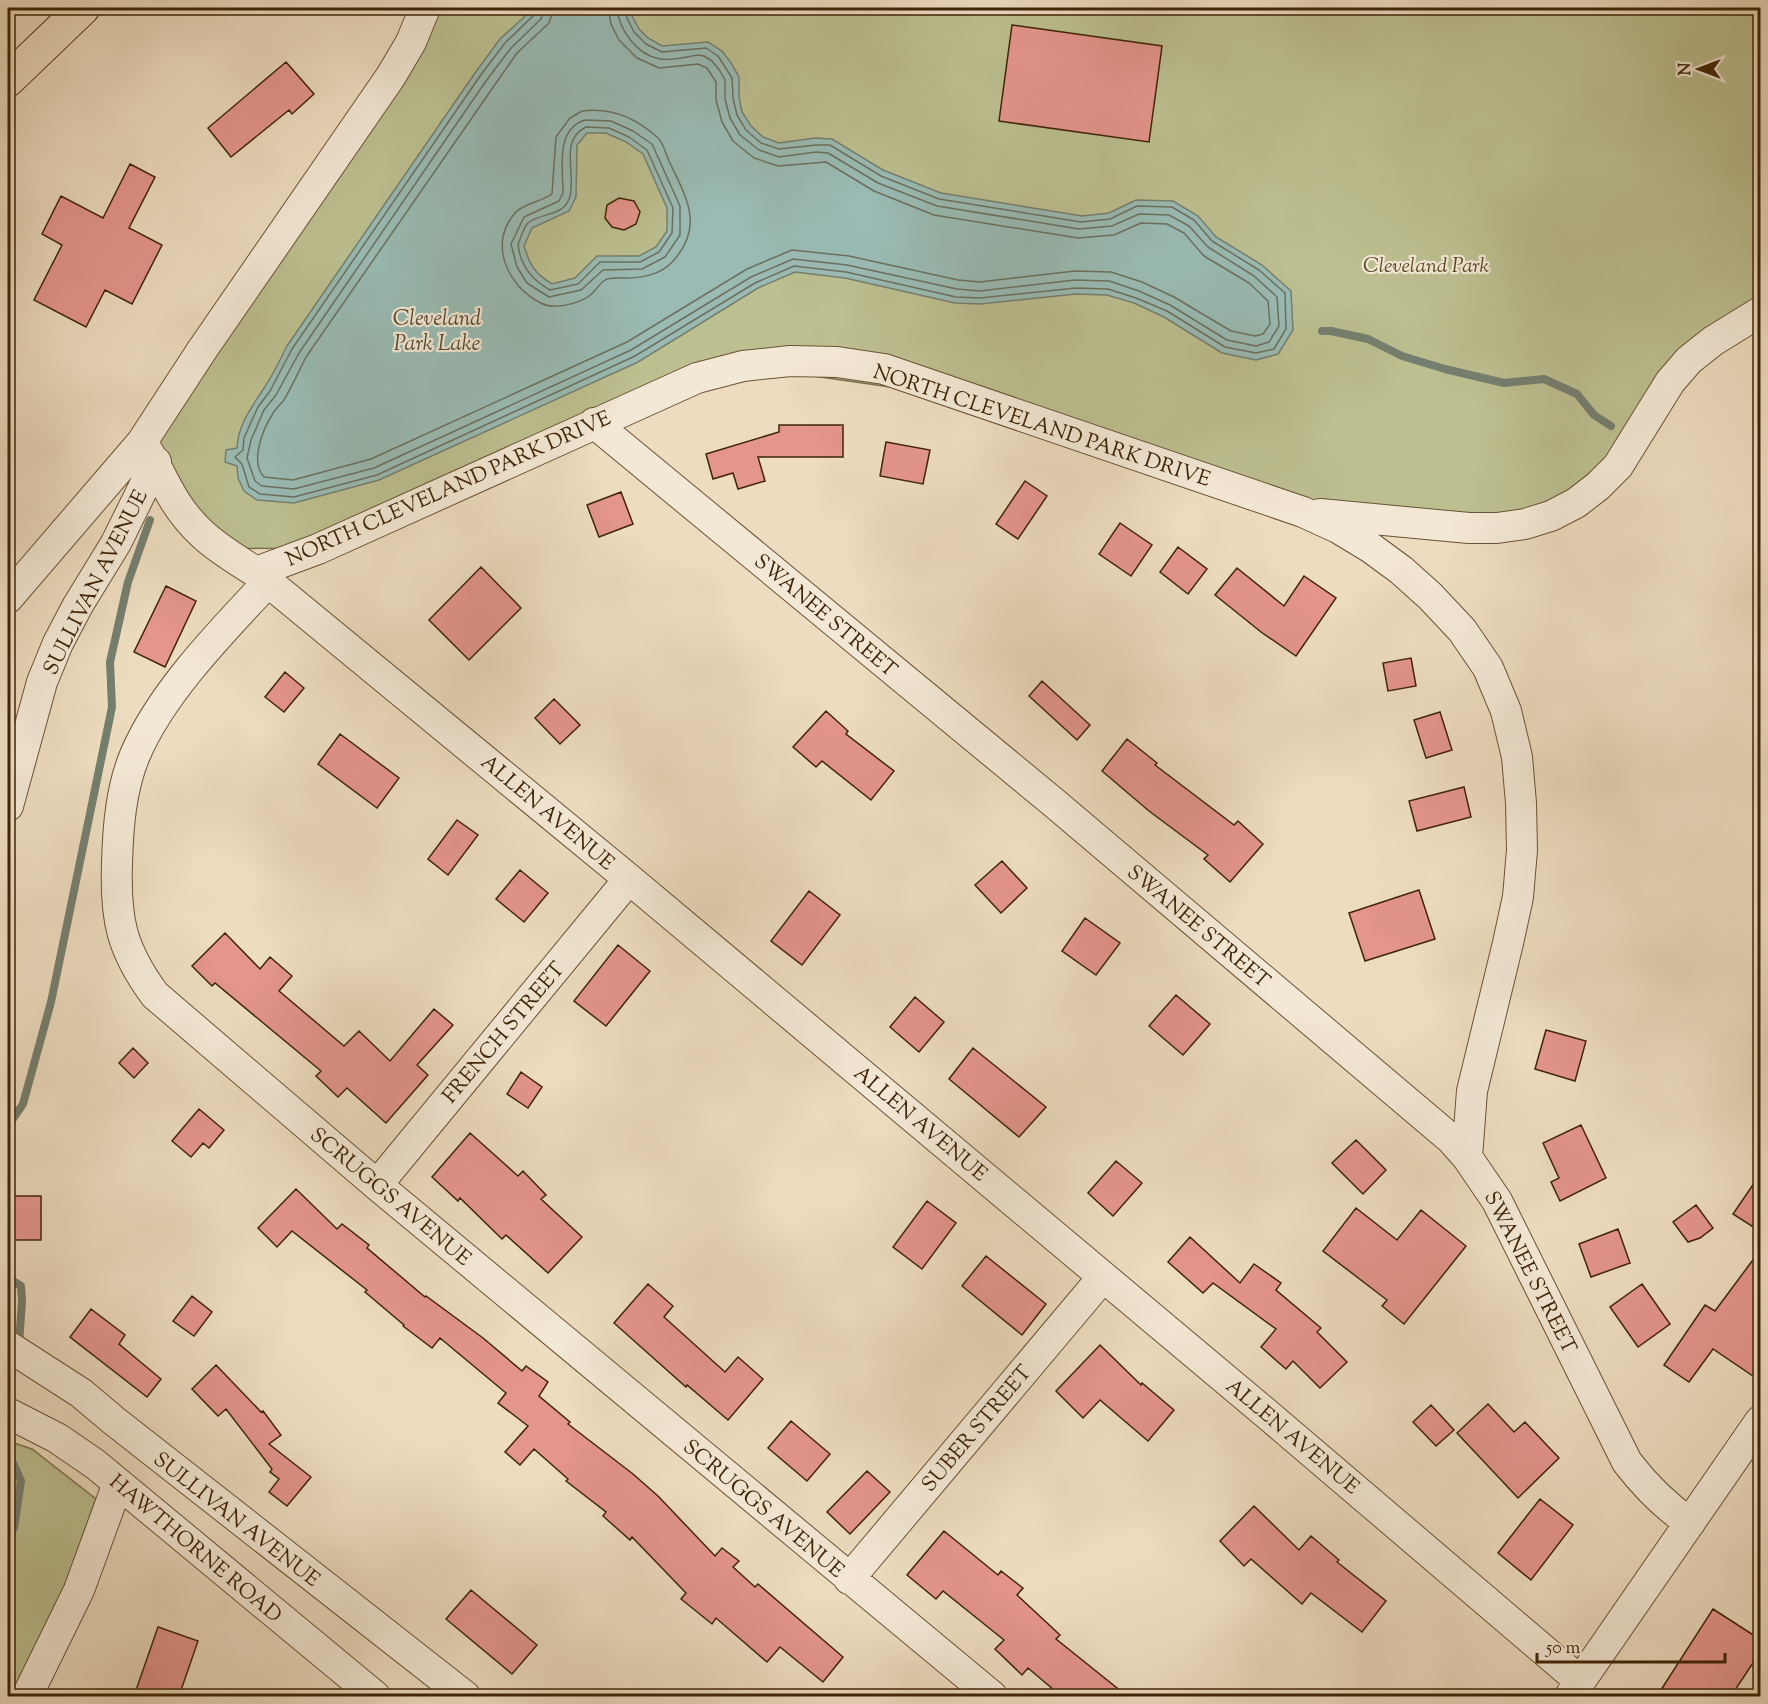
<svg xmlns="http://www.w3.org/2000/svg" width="1768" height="1704" font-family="'Sorts Mill Goudy',serif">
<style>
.green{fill:#bcbf90;stroke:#7e724c;stroke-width:1.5}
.water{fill:#99bbb4;stroke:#757f6f;stroke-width:1.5;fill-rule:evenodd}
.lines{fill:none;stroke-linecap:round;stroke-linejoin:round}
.shore{stroke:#6c705e;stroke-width:1.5}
.stream{stroke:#757f6f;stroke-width:8}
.building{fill:#e4958c;stroke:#3f2407;stroke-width:1.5}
.minor-casing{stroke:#6a5235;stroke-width:32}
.major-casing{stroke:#3f2407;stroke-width:35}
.minor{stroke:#f3e8d5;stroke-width:30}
.major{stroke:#eddcbf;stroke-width:33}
.labels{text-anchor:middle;stroke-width:4.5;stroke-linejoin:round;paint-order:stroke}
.park-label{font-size:21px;font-style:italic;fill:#5e4b29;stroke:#f3e8d5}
.street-label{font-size:21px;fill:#3f2407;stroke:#f3e8d5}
.water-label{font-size:22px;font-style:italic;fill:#564a32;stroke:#f3e8d5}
</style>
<rect width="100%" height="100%" fill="#eddcbf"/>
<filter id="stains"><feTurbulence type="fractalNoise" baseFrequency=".00333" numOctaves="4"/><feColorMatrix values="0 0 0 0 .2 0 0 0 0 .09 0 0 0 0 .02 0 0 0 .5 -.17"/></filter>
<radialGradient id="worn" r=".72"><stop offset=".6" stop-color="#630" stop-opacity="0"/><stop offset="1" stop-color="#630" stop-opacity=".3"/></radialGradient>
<path class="green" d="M 412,8 L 1760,8 L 1760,326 L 1689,360 L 1576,503 L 1435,525 L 1344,516 L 975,399 L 743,366 L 318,549 L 217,548 L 149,434 L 391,76 Z
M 8,1441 L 32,1449 L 96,1499 L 51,1624 L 12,1696 L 8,1696 Z"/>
<path class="water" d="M 534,8 L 631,8 L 632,16 L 639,29 L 648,38 L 662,46 L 708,42 L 722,51 L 731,63 L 739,77 L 739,97 L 742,112 L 751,126 L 763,137 L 779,143 L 815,138 L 832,139 L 883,170 L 941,193 L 1082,216 L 1109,213 L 1136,200 L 1173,201 L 1198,216 L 1216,237 L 1262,265 L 1291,291 L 1293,330 L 1278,354 L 1256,360 L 1222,353 L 1164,317 L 1134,303 L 1107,295 L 1076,294 L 980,304 L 955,303 L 845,278 L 795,272 L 758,288 L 638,362 L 379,480 L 294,503 L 257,500 L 244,491 L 238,478 L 237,466 L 225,462 L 226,450 L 237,448 C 238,424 252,407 264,388 C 273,375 280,360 287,346 L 475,73 L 500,39 ZM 587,133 L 606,133 L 626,142 L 643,154 L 667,208 L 667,231 L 656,247 L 639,256 L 597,256 L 575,278 L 552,284 C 534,273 530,265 524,246 L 532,228 L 569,211 L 576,197 L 577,145 Z"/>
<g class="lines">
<path class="shore" d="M 537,8 L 535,14 L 505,43 L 480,76 L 292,349 L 270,391 L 258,407 L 244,438 L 243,450 L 235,457 L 242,464 L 249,487 L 260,494 L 294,497 L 377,475 L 635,356 L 755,283 L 794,266 L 846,272 L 956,297 L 980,298 L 1076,288 L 1108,289 L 1136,298 L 1167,311 L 1225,347 L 1256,353 L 1274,349 L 1286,329 L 1285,293 L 1259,270 L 1212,241 L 1194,220 L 1172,207 L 1137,206 L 1110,219 L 1081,222 L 939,199 L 881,176 L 830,145 L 816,145 L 779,149 L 761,143 L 746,130 L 737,115 L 733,98 L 732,78 L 718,56 L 706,48 L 662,52 L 646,44 L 634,32 L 627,18 L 625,8
M 544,8 L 541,19 L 511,48 L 486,81 L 299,353 L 276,395 L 264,410 L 251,440 L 247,458 L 255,481 L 262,486 L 294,489 L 374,468 L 631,350 L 751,277 L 793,259 L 847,265 L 957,289 L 980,291 L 1075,280 L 1109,281 L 1139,291 L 1170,305 L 1227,340 L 1256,346 L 1269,342 L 1279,326 L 1277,297 L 1254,276 L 1208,247 L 1189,226 L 1169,215 L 1139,214 L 1112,226 L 1079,229 L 937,206 L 878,183 L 828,153 L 816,152 L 779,157 L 759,150 L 740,135 L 730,118 L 725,99 L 725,80 L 720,71 L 712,61 L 704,56 L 698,55 C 686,57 672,61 660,59 C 637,55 619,30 617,8
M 554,8 L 549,23 L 517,53 L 494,86 L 306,357 C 299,371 292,386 284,400 C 280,405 275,409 272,415 C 262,431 250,462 264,477 L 293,480 L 371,459 L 627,342 L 747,269 L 792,250 L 849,256 L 958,280 L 980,282 L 1075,271 L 1111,272 L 1142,282 L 1174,297 L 1231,331 L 1255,336 L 1263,334 L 1270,324 L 1268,301 L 1249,283 L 1204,256 L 1184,233 L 1167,224 L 1141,223 L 1114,235 L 1078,238 L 934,215 L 874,191 L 826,162 L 778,166 L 754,158 L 733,141 L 722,122 L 716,100 L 716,82 L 707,68 L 698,64 L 659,68 L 637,58 L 619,40 L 611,24 L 608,8
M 582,111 C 610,107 636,118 657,137 C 664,143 665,153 669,161 C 686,197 705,226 673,261 C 660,276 640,278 623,278 C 617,278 609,277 605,280 C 599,284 595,292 589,296 C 578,304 553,310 541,303 C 508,287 487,243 516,212 C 525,203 541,202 552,194 L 556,137 L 570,118 Z
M 585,120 L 611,121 L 633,131 L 652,144 L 680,206 L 680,235 L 665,257 L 642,269 L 603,270 L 581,290 L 549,297 L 527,283 L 517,267 L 511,244 L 524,217 L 559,201 L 563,193 C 563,169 555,129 585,120 Z
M 586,127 L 609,128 L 629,137 L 647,150 L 673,208 L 672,233 L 659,252 L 640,262 L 600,262 L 578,284 L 550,290 C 532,280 520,265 518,244 C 521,238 523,228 528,223 C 541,212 565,217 570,196 C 576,173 559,140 586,127 Z"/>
<path class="stream" d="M 1322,331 L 1331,331 L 1368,339 L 1402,356 L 1445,369 L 1504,383 L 1544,379 L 1577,394 L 1594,415 L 1611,426
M 8,1126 L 23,1104 L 51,1002 L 112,707 L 110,662 L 128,582 L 150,520
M 8,1278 L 21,1286 L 22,1301 L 19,1344
M 8,1452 L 21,1481 L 14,1528 L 8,1538"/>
</g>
<path class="building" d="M 1012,25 L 1162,46 L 1149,142 L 999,121 Z
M 286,62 L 314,94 L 292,114 L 289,110 L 231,157 L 208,128 Z
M 130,164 L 155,177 L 129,228 L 162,245 L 132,304 L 105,290 L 86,327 L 34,300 L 62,245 L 42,234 L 61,196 L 103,218 Z
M 619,198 L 634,201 L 640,212 L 636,224 L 624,230 L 612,227 L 605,218 L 607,205 Z
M 779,425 L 843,425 L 843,457 L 758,457 L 765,481 L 738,489 L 733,473 L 713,479 L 706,454 L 779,432 Z
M 886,442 L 930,450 L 923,484 L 880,476 Z
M 1025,481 L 1047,496 L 1018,539 L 996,524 Z
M 621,492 L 633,524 L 599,537 L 587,505 Z
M 1120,523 L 1152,545 L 1131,576 L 1099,554 Z
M 1178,547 L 1207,569 L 1188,594 L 1160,572 Z
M 481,567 L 521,608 L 469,660 L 429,620 Z
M 1237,568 L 1284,606 L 1304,576 L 1336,598 L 1296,656 L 1261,632 L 1215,595 Z
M 166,586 L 196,601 L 165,667 L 134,652 Z
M 1411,658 L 1416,686 L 1388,691 L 1383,663 Z
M 285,672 L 304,688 L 284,712 L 265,697 Z
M 1042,681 L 1090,725 L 1077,740 L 1029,696 Z
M 554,699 L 580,725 L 560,744 L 535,718 Z
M 826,711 L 848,731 L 846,734 L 894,771 L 871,800 L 822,761 L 816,767 L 793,747 Z
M 1440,712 L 1452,750 L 1426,758 L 1414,720 Z
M 340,734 L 399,778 L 377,808 L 318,764 Z
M 1127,739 L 1157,763 L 1155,765 L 1234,825 L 1238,821 L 1263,844 L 1230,882 L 1204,859 L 1208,855 L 1149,811 L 1102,771 Z
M 1464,787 L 1471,817 L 1417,831 L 1409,801 Z
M 457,820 L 478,835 L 448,875 L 428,859 Z
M 1002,861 L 1027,888 L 1001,913 L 975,885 Z
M 520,870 L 548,893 L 524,922 L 496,899 Z
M 1419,890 L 1435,939 L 1365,961 L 1349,913 Z
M 809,891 L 840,915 L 802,965 L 771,941 Z
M 1085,918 L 1120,943 L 1096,975 L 1062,951 Z
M 225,933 L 260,969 L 270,957 L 292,976 L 279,991 L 344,1046 L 359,1031 L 390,1061 L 434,1009 L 453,1025 L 417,1065 L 428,1075 L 386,1123 L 347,1088 L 338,1097 L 316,1076 L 321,1071 L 215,983 L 212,986 L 192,966 Z
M 618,945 L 650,971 L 606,1026 L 574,1001 Z
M 1176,995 L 1210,1024 L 1183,1055 L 1149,1026 Z
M 915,997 L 944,1022 L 919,1052 L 890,1027 Z
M 1546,1030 L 1586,1041 L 1575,1081 L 1535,1069 Z
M 133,1048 L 148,1063 L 134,1078 L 119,1063 Z
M 973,1048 L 1046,1107 L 1019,1137 L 949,1079 Z
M 521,1072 L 542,1087 L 528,1108 L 507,1094 Z
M 199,1109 L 224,1130 L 209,1148 L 203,1143 L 191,1157 L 172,1141 Z
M 1581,1125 L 1606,1178 L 1560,1201 L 1551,1182 L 1559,1178 L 1543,1143 Z
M 470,1133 L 518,1176 L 523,1171 L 546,1195 L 541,1199 L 582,1237 L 548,1273 L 506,1235 L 502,1239 L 460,1198 L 458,1201 L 432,1177 Z
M 1356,1140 L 1386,1170 L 1363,1194 L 1332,1163 Z
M 1116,1161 L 1142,1183 L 1113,1216 L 1088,1193 Z
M 1761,1173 L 1761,1232 L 1733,1214 Z
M 296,1189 L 337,1229 L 342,1224 L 369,1245 L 367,1248 L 425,1297 L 426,1296 L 483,1338 L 522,1371 L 526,1366 L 548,1382 L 539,1396 L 570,1422 L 568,1424 L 633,1474 L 658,1496 L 715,1556 L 722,1548 L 739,1561 L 733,1567 L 755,1587 L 758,1584 L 843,1657 L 823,1682 L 780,1647 L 767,1662 L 716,1618 L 712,1624 L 681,1599 L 686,1593 L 632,1537 L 630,1540 L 603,1516 L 606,1512 L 566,1481 L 568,1479 L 534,1449 L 520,1465 L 505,1452 L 528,1426 L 498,1403 L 506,1393 L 440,1338 L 432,1348 L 403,1326 L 404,1325 L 365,1292 L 367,1290 L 292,1231 L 277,1247 L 258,1228 Z
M 8,1196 L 41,1196 L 41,1240 L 8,1240 Z
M 927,1201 L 956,1223 L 922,1269 L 893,1247 Z
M 1696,1205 L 1713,1228 L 1700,1238 L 1688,1242 L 1673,1222 Z
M 1356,1208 L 1397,1240 L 1421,1210 L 1466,1246 L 1404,1324 L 1382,1306 L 1387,1300 L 1323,1251 Z
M 1618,1229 L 1630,1263 L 1591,1277 L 1579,1244 Z
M 1190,1237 L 1240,1283 L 1254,1264 L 1281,1283 L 1276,1290 L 1321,1328 L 1317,1332 L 1347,1362 L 1320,1388 L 1293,1361 L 1286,1369 L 1261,1347 L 1276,1329 L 1213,1283 L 1203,1293 L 1168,1262 Z
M 1761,1249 L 1761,1365 L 1753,1376 L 1713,1349 L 1689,1382 L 1664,1365 L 1705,1305 L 1715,1311 Z
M 986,1256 L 1046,1304 L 1022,1335 L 962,1286 Z
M 648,1284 L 673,1306 L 664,1317 L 725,1372 L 738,1357 L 763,1379 L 728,1420 L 687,1385 L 686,1387 L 614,1323 Z
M 1642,1284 L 1670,1324 L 1638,1347 L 1610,1307 Z
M 192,1296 L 212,1312 L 194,1336 L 173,1321 Z
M 91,1309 L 125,1335 L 119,1344 L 161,1379 L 147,1397 L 70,1337 Z
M 1100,1345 L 1141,1385 L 1142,1383 L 1174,1410 L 1148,1441 L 1100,1400 L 1083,1418 L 1056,1391 Z
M 216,1365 L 261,1412 L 263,1411 L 281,1435 L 269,1444 L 311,1477 L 287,1506 L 269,1492 L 279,1479 L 270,1472 L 272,1469 L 226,1409 L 218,1416 L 192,1389 Z
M 1488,1404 L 1514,1432 L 1525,1422 L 1559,1458 L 1518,1498 L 1457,1433 Z
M 1431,1405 L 1454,1430 L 1436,1446 L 1413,1422 Z
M 791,1421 L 830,1454 L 807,1481 L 768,1448 Z
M 867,1471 L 890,1492 L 850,1534 L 827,1512 Z
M 1540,1499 L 1573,1525 L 1531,1580 L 1498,1553 Z
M 1254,1506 L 1299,1550 L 1311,1536 L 1339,1560 L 1337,1562 L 1386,1601 L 1362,1632 L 1311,1593 L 1302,1604 L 1251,1559 L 1244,1566 L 1220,1541 Z
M 944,1531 L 998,1575 L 1001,1571 L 1023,1588 L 1017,1595 L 1060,1635 L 1056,1639 L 1127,1696 L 1061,1696 L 1028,1668 L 1022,1675 L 995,1649 L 1004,1640 L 943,1591 L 936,1599 L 907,1575 Z
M 471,1590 L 537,1645 L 512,1674 L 446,1619 Z
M 1713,1609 L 1761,1640 L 1761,1651 L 1731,1696 L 1657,1696 Z
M 158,1627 L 198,1641 L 179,1696 L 134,1696 Z"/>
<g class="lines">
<defs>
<path id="minor" d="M 594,423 L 1053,802 L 1451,1139 L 1467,1157 L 1497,1201 L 1627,1462 C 1646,1487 1664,1505 1690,1523
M 142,442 C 153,458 158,471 167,487 C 189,530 217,548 256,572 L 318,549 L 697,378 L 743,366 L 790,361 L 837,362 L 884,369 L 1303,512 L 1338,528 L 1371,548 L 1401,570 L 1430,596 L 1462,630 L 1488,668 L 1506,711 L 1517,757 L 1521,803 L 1522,850 L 1518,897 L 1508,943 L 1472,1091 L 1467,1157
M 1320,514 L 1469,528 L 1497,528 L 1525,524 L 1551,516 L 1576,503 L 1598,486 L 1618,466 L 1670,382 L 1689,360 L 1713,341 L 1760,312
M 256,572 L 629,879 L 1268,1415 L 1580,1681
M 268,582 C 222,631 161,693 135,755 C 121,788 118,827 117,863 C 115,919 121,949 155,995 L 377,1185 L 992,1696
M 8,598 L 142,442 L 202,350 L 391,76 L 411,42 L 425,8
M 8,806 L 42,682 L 58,643 L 78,605 L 116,543 L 156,462
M 377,1185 L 629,879
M 8,1346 L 81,1393 L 113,1420 L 465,1696
M 8,1413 L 57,1438 L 95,1464 L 375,1696
M 849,1579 L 1103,1277
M 27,1696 L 79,1590 L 118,1483
M 1570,1696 L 1760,1421"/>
<path id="major" d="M 8,80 L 83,8"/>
</defs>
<use href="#minor" class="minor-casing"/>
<use href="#major" class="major-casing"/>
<use href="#minor" class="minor"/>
<use href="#major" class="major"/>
</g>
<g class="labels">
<g class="park-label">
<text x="1426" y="272">Cleveland Park</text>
</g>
<g class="street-label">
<text transform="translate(1042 425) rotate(18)" y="7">NORTH CLEVELAND PARK DRIVE</text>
<text transform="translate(448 488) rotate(-24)" y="7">NORTH CLEVELAND PARK DRIVE</text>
<text transform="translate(95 582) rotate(-63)" y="7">SULLIVAN AVENUE</text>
<text transform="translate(826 615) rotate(40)" y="7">SWANEE STREET</text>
<text transform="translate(548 812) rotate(40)" y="7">ALLEN AVENUE</text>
<text transform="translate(1199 926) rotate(40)" y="7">SWANEE STREET</text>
<text transform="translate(503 1032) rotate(-50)" y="7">FRENCH STREET</text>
<text transform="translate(921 1123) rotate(40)" y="7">ALLEN AVENUE</text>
<text transform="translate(391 1196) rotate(40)" y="7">SCRUGGS AVENUE</text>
<text transform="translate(1531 1272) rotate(63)" y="7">SWANEE STREET</text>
<text transform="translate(976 1428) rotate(-50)" y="7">SUBER STREET</text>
<text transform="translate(1293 1436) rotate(40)" y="7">ALLEN AVENUE</text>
<text transform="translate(764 1508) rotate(40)" y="7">SCRUGGS AVENUE</text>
<text transform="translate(237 1519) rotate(38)" y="7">SULLIVAN AVENUE</text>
<text transform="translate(196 1548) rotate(40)" y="7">HAWTHORNE ROAD</text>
</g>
<g class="water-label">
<text x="437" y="325">Cleveland<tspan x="437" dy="25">Park Lake</tspan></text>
</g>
</g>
<rect width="1768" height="1704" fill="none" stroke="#eddcbf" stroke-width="30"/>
<rect x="9" y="9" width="1750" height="1686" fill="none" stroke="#3f2407" stroke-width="3"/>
<rect x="15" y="15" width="1738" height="1674" fill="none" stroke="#3f2407" stroke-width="1.5"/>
<g transform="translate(1699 69) rotate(270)" stroke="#f3e8d5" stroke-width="4.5" paint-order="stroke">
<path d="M0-4.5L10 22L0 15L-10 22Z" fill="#3f2407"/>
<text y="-9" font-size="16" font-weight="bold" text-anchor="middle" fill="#3f2407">N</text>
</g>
<path d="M1537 1653v9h188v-9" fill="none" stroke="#3f2407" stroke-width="3"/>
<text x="1546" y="1653" font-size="18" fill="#3f2407" stroke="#f3e8d5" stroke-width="4.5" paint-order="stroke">50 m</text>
<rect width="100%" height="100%" filter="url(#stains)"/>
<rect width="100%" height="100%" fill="url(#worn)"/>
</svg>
